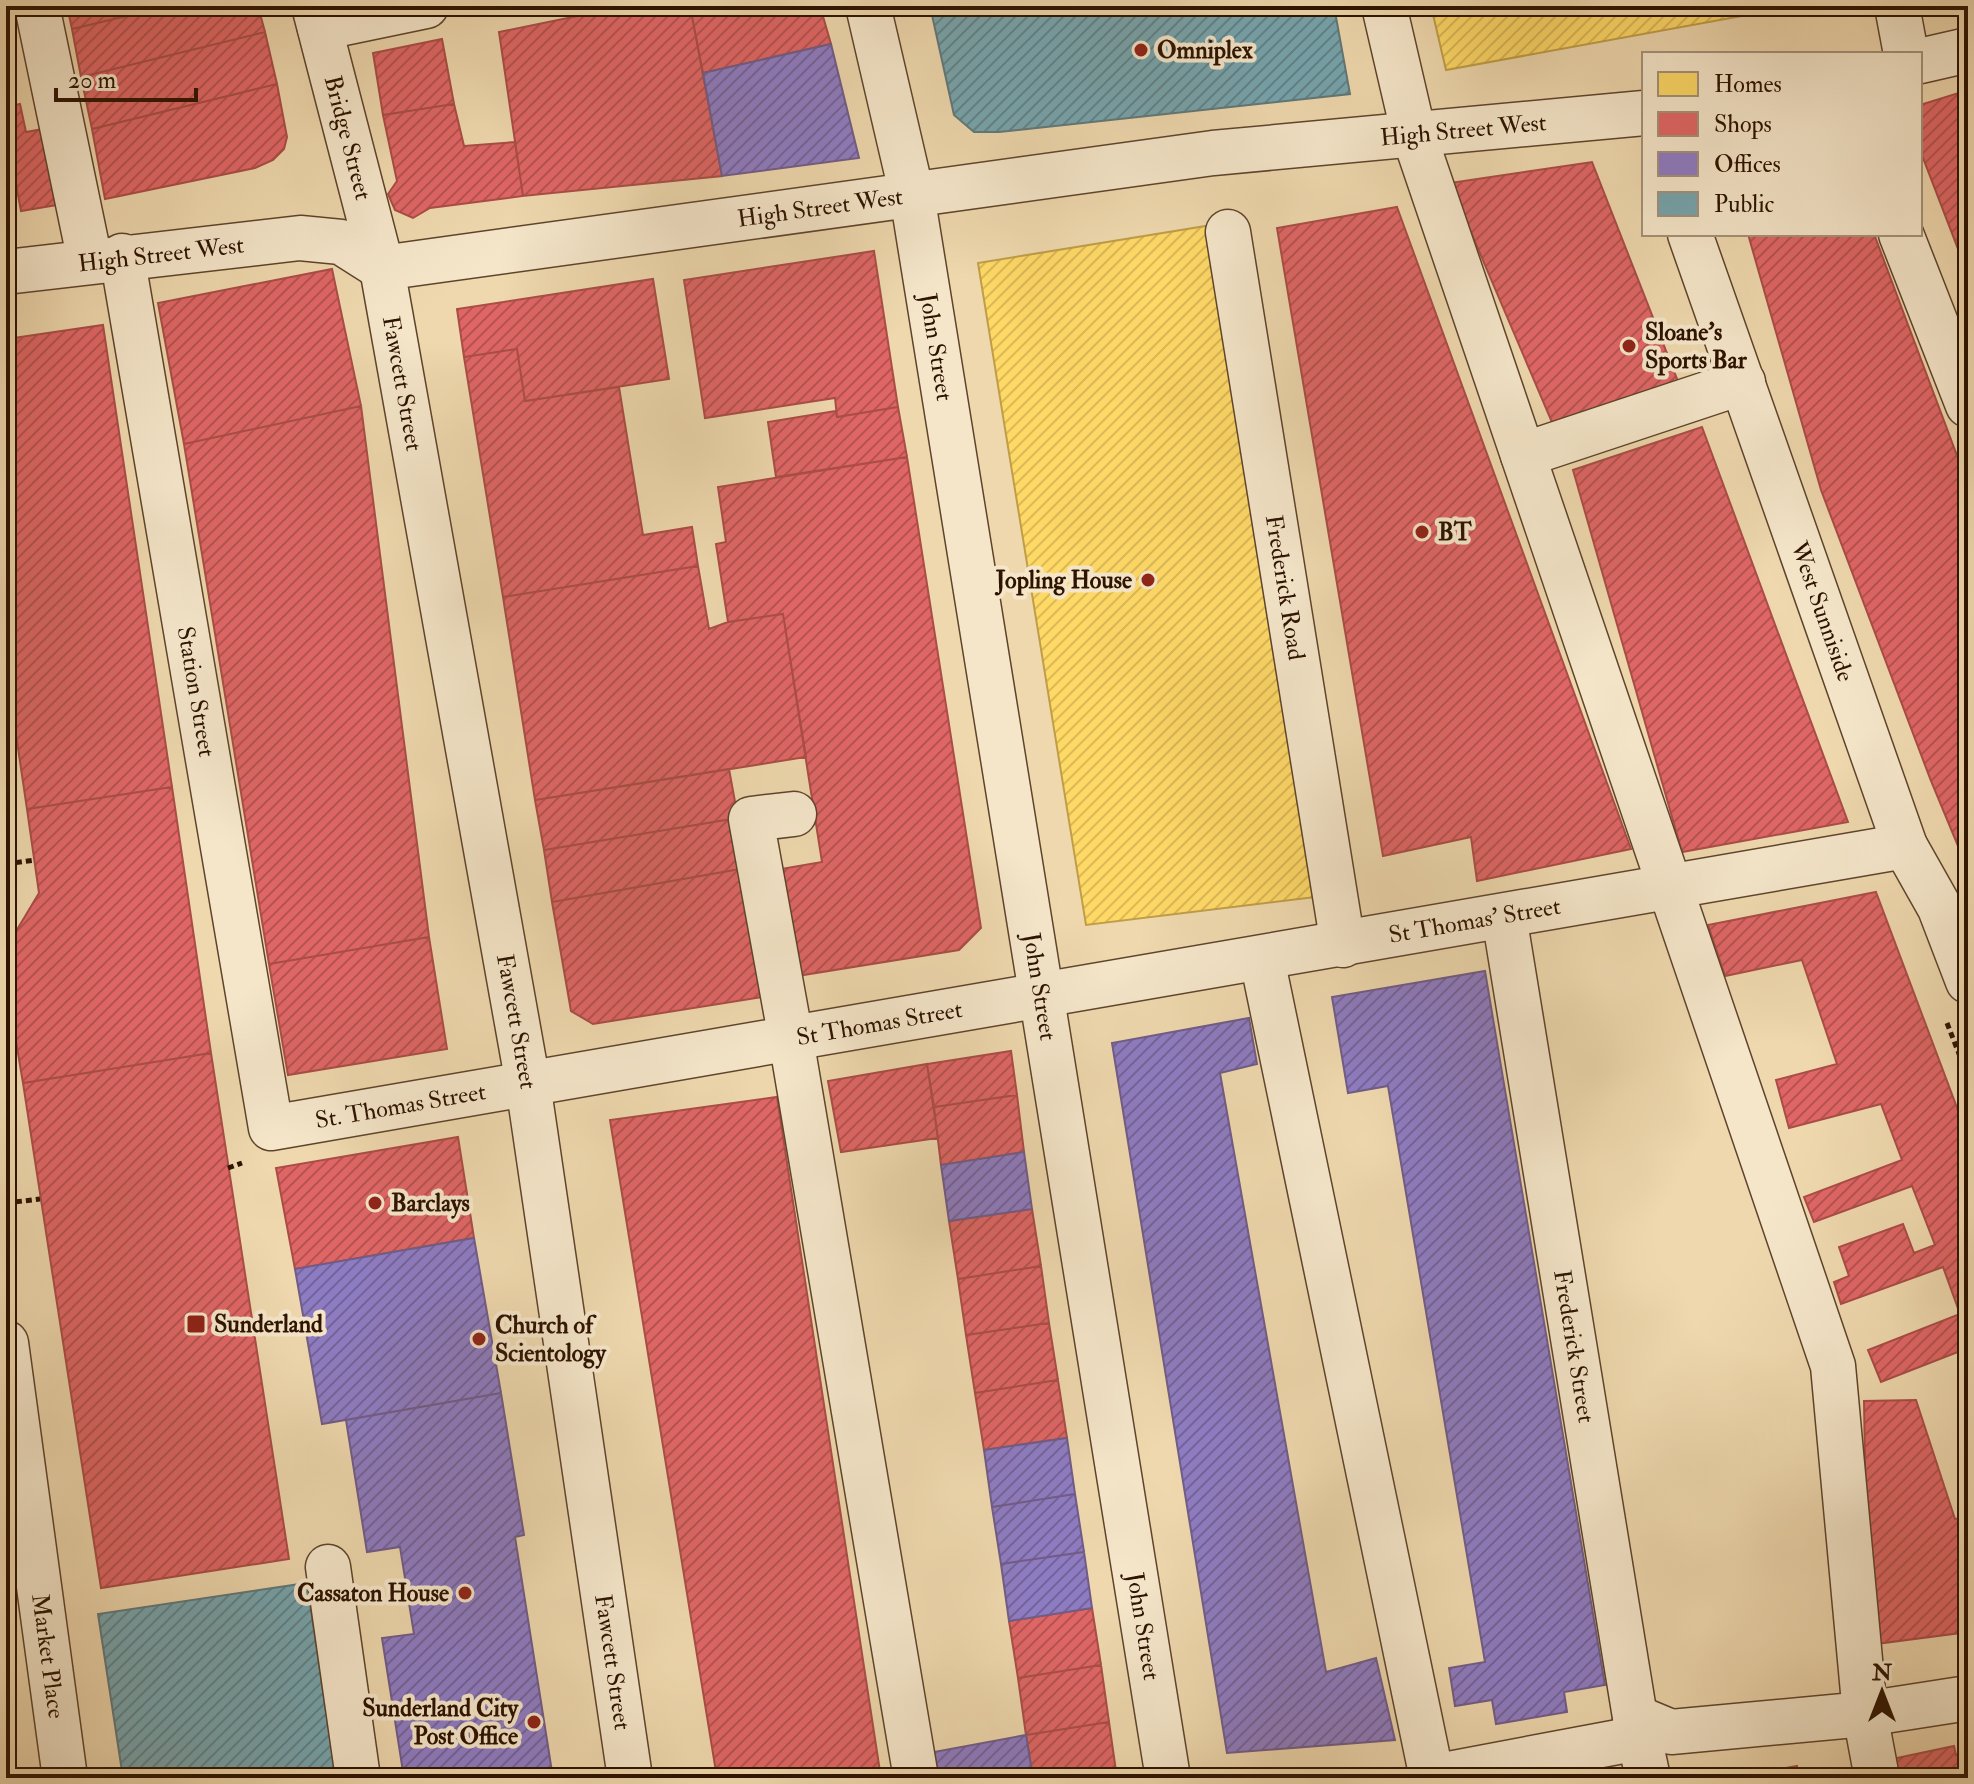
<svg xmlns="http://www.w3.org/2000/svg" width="1974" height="1784" font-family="'IM FELL Double Pica',serif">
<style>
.homes{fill:url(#homes-hatch);stroke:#c09e47;stroke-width:2}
.shops{fill:url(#shops-hatch);stroke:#aa4d47;stroke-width:2}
.offices{fill:url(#offices-hatch);stroke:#715c88;stroke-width:2}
.public{fill:url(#public-hatch);stroke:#60797a;stroke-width:2}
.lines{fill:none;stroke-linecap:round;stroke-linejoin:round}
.minor-casing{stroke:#5e442c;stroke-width:47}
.path{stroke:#2d1300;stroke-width:5;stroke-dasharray:6 4;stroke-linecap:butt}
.minor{stroke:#f5e6ca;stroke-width:44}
.poi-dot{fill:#8f2418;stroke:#f5e6ca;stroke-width:3}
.labels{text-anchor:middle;stroke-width:8;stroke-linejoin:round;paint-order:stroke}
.poi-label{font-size:24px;font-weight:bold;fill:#2d1300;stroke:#f5e6ca;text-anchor:start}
.street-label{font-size:24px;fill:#2d1300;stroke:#f5e6ca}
</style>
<defs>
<pattern id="homes-hatch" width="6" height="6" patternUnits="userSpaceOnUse" patternTransform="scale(2)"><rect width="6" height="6" fill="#ffd966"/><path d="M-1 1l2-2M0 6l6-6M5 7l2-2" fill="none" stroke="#dbb957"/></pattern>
<pattern id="shops-hatch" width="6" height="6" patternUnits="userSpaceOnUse" patternTransform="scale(2)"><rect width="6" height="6" fill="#e06666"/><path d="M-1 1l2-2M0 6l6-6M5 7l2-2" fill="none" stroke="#b65352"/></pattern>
<pattern id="offices-hatch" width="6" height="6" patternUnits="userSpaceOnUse" patternTransform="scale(2)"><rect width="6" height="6" fill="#8e7cc3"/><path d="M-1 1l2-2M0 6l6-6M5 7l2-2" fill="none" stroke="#74649c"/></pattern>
<pattern id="public-hatch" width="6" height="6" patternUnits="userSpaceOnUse" patternTransform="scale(2)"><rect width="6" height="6" fill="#76a5af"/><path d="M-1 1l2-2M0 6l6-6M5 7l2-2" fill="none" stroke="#61858c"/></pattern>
</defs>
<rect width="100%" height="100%" fill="#efd8ae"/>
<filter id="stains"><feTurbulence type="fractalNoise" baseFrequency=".0025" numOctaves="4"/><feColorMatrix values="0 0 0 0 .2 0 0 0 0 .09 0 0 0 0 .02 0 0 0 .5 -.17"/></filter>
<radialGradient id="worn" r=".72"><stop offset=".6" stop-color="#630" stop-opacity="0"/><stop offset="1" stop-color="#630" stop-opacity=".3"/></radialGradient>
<path class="homes" d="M 1431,6 L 1796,6 L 1446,70 Z
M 1212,225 L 1316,897 L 1086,925 L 978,263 Z"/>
<path class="shops" d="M 67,6 L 169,6 L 72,29 Z
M 169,6 L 258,6 L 265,32 L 81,77 L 72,29 Z
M 626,6 L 690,6 L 722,176 L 523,196 L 499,32 Z
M 690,6 L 820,6 L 831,44 L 703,73 Z
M 265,32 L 277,84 L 92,129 L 81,77 Z
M 442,39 L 454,104 L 383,115 L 373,53 Z
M 277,84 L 287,137 L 284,149 L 273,160 L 255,168 L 105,199 L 92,129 Z
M 1968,90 L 1968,275 L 1920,150 L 1920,105 Z
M 20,104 L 26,132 L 54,127 L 69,203 L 21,211 L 6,131 L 6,107 Z
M 454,104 L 464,146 L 515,142 L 523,196 L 430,208 L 413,218 L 395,210 L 388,194 L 397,181 L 383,115 Z
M 1592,162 L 1679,384 L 1554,427 L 1450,183 Z
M 1397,207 L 1631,849 L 1477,881 L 1471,837 L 1383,856 L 1277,228 Z
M 1748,234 L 1874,234 L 1968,485 L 1968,870 L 1931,781 L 1821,490 Z
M 874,251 L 898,407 L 837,417 L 835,398 L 705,418 L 684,280 Z
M 332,269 L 361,406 L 184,444 L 158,303 Z
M 653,279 L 669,379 L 525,401 L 517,349 L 464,357 L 457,309 Z
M 103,325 L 172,787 L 27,809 L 6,667 L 6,339 Z
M 517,349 L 525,401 L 619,387 L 643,535 L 692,527 L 698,566 L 503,597 L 464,357 Z
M 361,406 L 429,937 L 269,964 L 184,444 Z
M 898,407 L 907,457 L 776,477 L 768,422 L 836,411 L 837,417 Z
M 1702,427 L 1848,822 L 1682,852 L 1573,470 Z
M 907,457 L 981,928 L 959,950 L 797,976 L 781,869 L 822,862 L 783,614 L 728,622 L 716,544 L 726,542 L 718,487 Z
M 698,566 L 709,629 L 728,622 L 783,614 L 806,757 L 535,800 L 503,597 Z
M 729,769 L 738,818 L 544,850 L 535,800 Z
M 172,787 L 211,1053 L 23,1083 L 6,982 L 6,948 L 39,893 L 27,809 Z
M 738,818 L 746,868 L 552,902 L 544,850 Z
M 746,868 L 768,996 L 593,1024 L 571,1011 L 552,902 Z
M 1876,892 L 1968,1137 L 1968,1348 L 1881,1382 L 1868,1350 L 1960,1314 L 1943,1267 L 1841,1304 L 1834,1282 L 1849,1276 L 1839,1247 L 1903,1224 L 1914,1253 L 1935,1245 L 1912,1186 L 1814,1222 L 1804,1197 L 1902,1160 L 1881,1104 L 1789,1128 L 1776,1080 L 1837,1064 L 1802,960 L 1725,976 L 1708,925 Z
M 429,937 L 447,1049 L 288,1075 L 269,964 Z
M 1011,1051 L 1017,1095 L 934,1107 L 927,1064 Z
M 211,1053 L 289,1559 L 101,1588 L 23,1083 Z
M 927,1064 L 938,1138 L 841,1152 L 828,1081 Z
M 1017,1095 L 1024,1152 L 941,1165 L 934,1107 Z
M 777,1097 L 881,1778 L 717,1778 L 610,1120 Z
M 458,1137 L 474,1238 L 295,1269 L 276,1168 Z
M 1032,1209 L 1041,1266 L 958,1279 L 949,1221 Z
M 1041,1266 L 1049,1323 L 966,1335 L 958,1279 Z
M 1049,1323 L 1058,1380 L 975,1393 L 966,1335 Z
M 1058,1380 L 1067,1438 L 984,1450 L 975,1393 Z
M 1916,1400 L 1955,1519 L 1968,1517 L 1968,1632 L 1868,1645 L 1864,1401 Z
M 1092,1608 L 1101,1665 L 1018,1678 L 1009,1621 Z
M 1101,1665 L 1109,1722 L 1026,1735 L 1018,1678 Z
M 1109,1722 L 1117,1778 L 1033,1778 L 1026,1735 Z
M 1954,1746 L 1956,1755 L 1968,1753 L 1968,1778 L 1895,1778 L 1892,1759 Z
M 1797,1766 L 1799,1778 L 1730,1778 Z"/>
<path class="offices" d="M 831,44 L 859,158 L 722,176 L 703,73 Z
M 1485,971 L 1605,1685 L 1564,1692 L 1567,1712 L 1496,1724 L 1492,1700 L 1455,1706 L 1449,1668 L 1485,1662 L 1388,1086 L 1348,1093 L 1332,997 Z
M 1249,1018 L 1257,1064 L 1220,1073 L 1326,1672 L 1376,1658 L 1395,1740 L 1227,1753 L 1112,1043 Z
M 1024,1152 L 1032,1209 L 949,1221 L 941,1165 Z
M 474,1238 L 501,1393 L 322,1424 L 295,1269 Z
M 501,1393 L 524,1535 L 515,1537 L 553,1778 L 404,1778 L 382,1638 L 414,1634 L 400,1547 L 367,1552 L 346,1420 Z
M 1067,1438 L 1075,1494 L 992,1507 L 984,1450 Z
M 1075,1494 L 1084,1552 L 1001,1564 L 992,1507 Z
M 1084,1552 L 1092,1608 L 1009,1621 L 1001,1564 Z
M 1026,1735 L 1033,1778 L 939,1778 L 934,1752 Z"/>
<path class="public" d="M 930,6 L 1334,6 L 1350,94 L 999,132 L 974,132 L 954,115 Z
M 307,1583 L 336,1778 L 123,1778 L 98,1614 Z"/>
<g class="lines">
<defs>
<g id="minor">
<path d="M 37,6 L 90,261"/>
<path id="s1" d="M 314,6 L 382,268 L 528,1084 L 630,1778"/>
<path id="s2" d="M 868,6 L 912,195 L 1168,1778"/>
<path d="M 1384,6 L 1414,135 L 1833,1366 L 1865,1714 L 1877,1778"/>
<path d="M 1897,6 L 1906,54"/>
<path d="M 320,28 L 426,6"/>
<path d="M 1920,61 L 1968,50"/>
<path id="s3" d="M 1228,232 L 1343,945"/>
<path id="s4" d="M 1690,234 L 1905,846 L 1940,908 L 1968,981"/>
<path d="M 1901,234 L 1968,405"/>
<path id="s5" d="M 122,256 L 271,1128 L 1905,846"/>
<path id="s6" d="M 6,272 L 300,238 L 341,242 L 382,268 L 1213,153 L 1644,113"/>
<path d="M 1523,455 L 1743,382"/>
<path d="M 794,814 L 751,819 L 791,1039 L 916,1778"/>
<path id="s7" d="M 1504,916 L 1635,1717 L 1648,1778"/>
<path d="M 1262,959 L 1432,1778"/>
<path id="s8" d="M 6,1343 L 65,1778"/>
<path d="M 328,1567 L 358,1778"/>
<path d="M 1635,1717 L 1671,1732 L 1865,1714 L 1968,1698"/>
<path d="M 1427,1778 L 1639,1738"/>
</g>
</defs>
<use href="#minor" class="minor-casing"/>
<path class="path" d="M 6,172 L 14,227
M 6,864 L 35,860
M 1947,1023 L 1968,1077
M 228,1168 L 242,1163
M 6,1203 L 40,1199"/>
<use href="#minor" class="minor"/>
</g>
<g class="poi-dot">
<circle cx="1141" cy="50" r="8"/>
<circle cx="1629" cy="346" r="8"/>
<circle cx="1422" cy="532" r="8"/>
<circle cx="1148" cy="580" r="8"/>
<circle cx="375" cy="1203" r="8"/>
<rect x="186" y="1314" width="20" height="20" rx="4"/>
<circle cx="479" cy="1339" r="8"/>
<circle cx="465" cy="1593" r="8"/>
<circle cx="534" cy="1722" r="8"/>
</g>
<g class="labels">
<g class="poi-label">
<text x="1157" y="58">Omniplex</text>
<text x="1645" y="340">Sloane's<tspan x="1645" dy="28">Sports Bar</tspan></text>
<text x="1438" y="540">BT</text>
<text x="1132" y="588" text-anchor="end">Jopling House</text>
<text x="391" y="1211">Barclays</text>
<text x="214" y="1332">Sunderland</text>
<text x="495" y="1333">Church of<tspan x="495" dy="28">Scientology</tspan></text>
<text x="449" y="1601" text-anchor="end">Cassaton House</text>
<text x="518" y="1716" text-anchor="end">Sunderland City<tspan x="518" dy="28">Post Office</tspan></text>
</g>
<g class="street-label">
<text dy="8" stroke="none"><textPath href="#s6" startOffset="1476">High Street West</textPath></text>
<text dy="8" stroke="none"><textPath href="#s1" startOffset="136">Bridge Street</textPath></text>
<text dy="8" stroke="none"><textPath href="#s6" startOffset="828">High Street West</textPath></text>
<text dy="8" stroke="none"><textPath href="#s6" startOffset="156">High Street West</textPath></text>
<text dy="8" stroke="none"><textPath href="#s2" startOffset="348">John Street</textPath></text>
<text dy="8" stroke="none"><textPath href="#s1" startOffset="388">Fawcett Street</textPath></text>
<text dy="8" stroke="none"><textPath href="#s3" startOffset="360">Frederick Road</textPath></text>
<text dy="8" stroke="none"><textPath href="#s4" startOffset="400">West Sunniside</textPath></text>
<text dy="8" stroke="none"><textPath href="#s5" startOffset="442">Station Street</textPath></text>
<text dy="8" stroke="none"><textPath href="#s5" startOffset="2106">St Thomas' Street</textPath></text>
<text dy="8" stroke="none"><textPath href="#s2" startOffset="996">John Street</textPath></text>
<text dy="8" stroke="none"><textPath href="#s1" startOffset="1036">Fawcett Street</textPath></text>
<text dy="8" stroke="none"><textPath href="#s5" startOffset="1502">St Thomas Street</textPath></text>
<text dy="8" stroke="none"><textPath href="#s5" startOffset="1016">St. Thomas Street</textPath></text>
<text dy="8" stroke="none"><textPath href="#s7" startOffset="436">Frederick Street</textPath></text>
<text dy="8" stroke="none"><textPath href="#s2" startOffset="1644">John Street</textPath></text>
<text dy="8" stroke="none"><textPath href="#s8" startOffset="316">Market Place</textPath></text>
<text dy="8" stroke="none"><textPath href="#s1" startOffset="1684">Fawcett Street</textPath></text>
</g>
</g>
<rect width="1974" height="1784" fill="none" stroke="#efd8ae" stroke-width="32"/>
<rect x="8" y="8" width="1958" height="1768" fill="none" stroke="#2d1300" stroke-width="4"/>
<rect x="16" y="16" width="1942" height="1752" fill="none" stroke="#2d1300" stroke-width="2"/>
<rect x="1642" y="52" width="280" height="184" fill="#f5e6ca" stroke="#a59279" stroke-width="2"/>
<rect x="1658" y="72" width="40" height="24" fill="#ffd966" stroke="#a59279" stroke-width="2"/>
<text x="1714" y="92" font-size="24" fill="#2d1300">Homes</text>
<rect x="1658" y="112" width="40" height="24" fill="#e06666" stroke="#a59279" stroke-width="2"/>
<text x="1714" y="132" font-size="24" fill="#2d1300">Shops</text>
<rect x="1658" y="152" width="40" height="24" fill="#8e7cc3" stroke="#a59279" stroke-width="2"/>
<text x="1714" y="172" font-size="24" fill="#2d1300">Offices</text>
<rect x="1658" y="192" width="40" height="24" fill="#76a5af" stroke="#a59279" stroke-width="2"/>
<text x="1714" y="212" font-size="24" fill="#2d1300">Public</text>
<g transform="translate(1882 1692)" stroke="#f5e6ca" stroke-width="6" paint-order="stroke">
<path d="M0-6L14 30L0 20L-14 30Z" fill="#2d1300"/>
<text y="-12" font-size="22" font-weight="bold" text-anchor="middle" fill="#2d1300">N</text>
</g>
<path d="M56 88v12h140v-12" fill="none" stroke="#2d1300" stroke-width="4"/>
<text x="68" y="88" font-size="24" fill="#2d1300" stroke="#f5e6ca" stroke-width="6" paint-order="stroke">20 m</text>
<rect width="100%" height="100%" filter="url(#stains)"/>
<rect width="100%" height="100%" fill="url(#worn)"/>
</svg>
